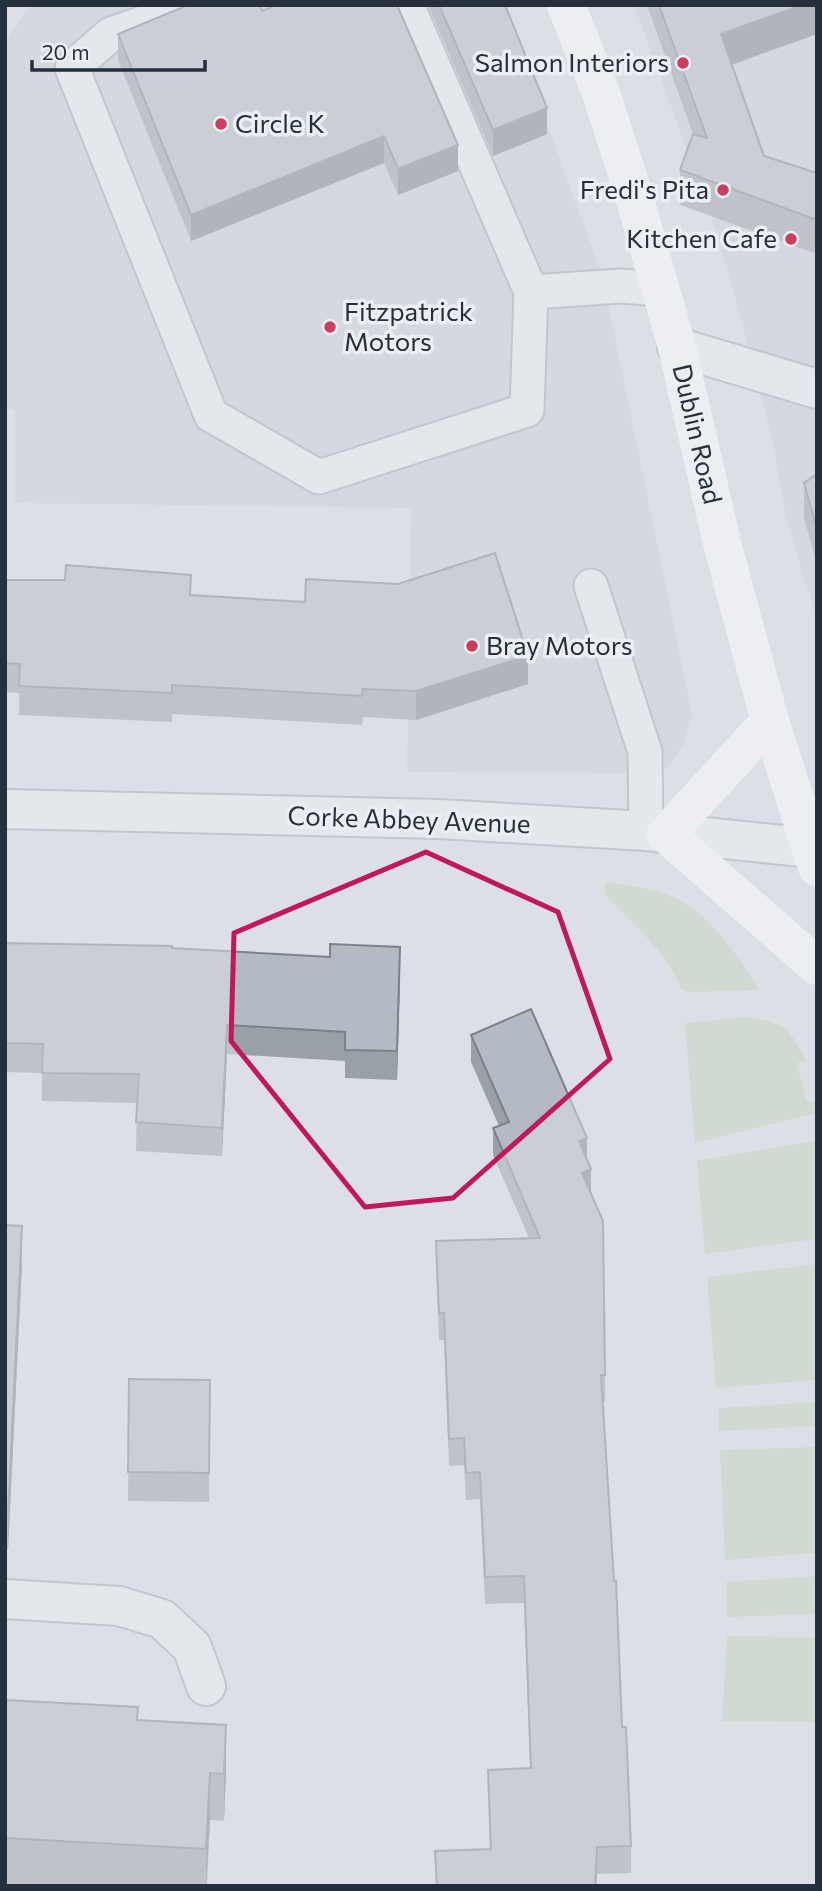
<svg xmlns="http://www.w3.org/2000/svg" width="822" height="1891" font-family="Commissioner,sans-serif">
<style>
.built{fill:#cad0d8}
.grass{fill:#c3d0bd}
.lines{fill:none;stroke-linecap:round;stroke-linejoin:round}
.lane-casing{stroke:#a2a7b0;stroke-width:37}
.street-casing{stroke:#a2a7b0;stroke-width:42}
.lane{stroke:#eef1f4;stroke-width:33}
.street{stroke:#eef1f4;stroke-width:38}
.secondary{stroke:#fff;stroke-width:38}
.wall{fill:#9aa0a8}
.shaded-wall{fill:#7d8288}
.building{fill:#b3bac3;stroke:#7d8288;stroke-width:2}
.marked{fill:none;stroke:#c2185b;stroke-width:5;stroke-linejoin:round}
.poi-dot{fill:#cd3e5d;stroke:#ebeff4;stroke-width:2.5}
.labels{text-anchor:middle;stroke-width:7;stroke-linejoin:round;paint-order:stroke}
.poi-label{font-size:26px;fill:#262f3c;stroke:#ebeff4;text-anchor:end}
.street-label{font-size:26px;fill:#262f3c;stroke:#ebeff4}
</style>
<rect width="100%" height="100%" fill="#dce0e6"/>
<path class="built" d="M 31,5 L 504,5 L 603,278 L 692,714 L 685,741 L 675,758 L 664,770 L 653,773 L 407,772 L 411,508 L 14,503 L 15,410 L 5,409 L 5,43 Z
M 634,5 L 817,5 L 817,623 L 786,517 L 771,434 L 733,290 L 711,216 Z"/>
<path class="grass" d="M 605,882 C 625,885 646,887 665,894 C 706,908 734,951 757,985 L 757,990 L 690,992 L 682,990 C 667,952 633,924 605,895 Z
M 746,1017 C 786,1023 788,1027 807,1061 L 797,1063 L 807,1102 L 817,1100 L 817,1113 L 695,1143 L 685,1023 Z
M 813,1141 L 817,1141 L 817,1239 L 705,1254 L 697,1161 Z
M 817,1264 L 817,1380 L 716,1388 L 707,1277 Z
M 817,1402 L 817,1426 L 719,1431 L 718,1408 Z
M 817,1447 L 817,1553 L 725,1560 L 720,1450 Z
M 817,1576 L 817,1614 L 727,1617 L 726,1582 Z
M 727,1636 L 817,1637 L 817,1722 L 722,1721 Z"/>
<g class="lines">
<defs>
<path id="lane" d="M 194,5 L 111,34 L 72,68 L 211,415 L 319,477 L 527,410 L 531,292
M 407,5 L 531,292 L 621,286 L 661,289
M 591,586 L 645,752 L 646,831"/>
<path id="street" d="M 677,347 L 817,389
M 5,809 L 439,819 L 646,831 L 811,848
M 5,1599 L 119,1606 L 162,1619 L 192,1647 L 206,1686"/>
</defs>
<use href="#lane" class="lane-casing"/>
<use href="#street" class="street-casing"/>
<use href="#lane" class="lane"/>
<use href="#street" class="street"/>
<path class="secondary" d="M 566,5 L 600,90 L 632,189 L 677,347 L 723,547 L 770,721 L 817,867
M 770,721 L 666,834 L 817,966"/>
</g>
<path class="wall" d="M 428,5 L 505,5 L 547,134 L 493,156 Z
M 647,5 L 817,5 L 817,34 L 732,65 L 764,156 L 817,173 L 817,254 L 680,205 L 680,170 L 693,134 Z
M 262,11 L 458,171 L 398,195 L 384,163 L 191,241 L 118,60 L 118,34 Z
M 817,474 L 817,564 L 804,518 L 804,483 Z
M 5,580 L 191,595 L 305,602 L 528,684 L 416,720 L 363,717 L 362,725 L 172,714 L 172,722 L 19,715 L 19,693 L 5,692 Z
M 5,943 L 172,948 L 400,975 L 397,1080 L 345,1078 L 345,1061 L 227,1054 L 222,1156 L 136,1151 L 137,1103 L 42,1101 L 42,1073 L 5,1072 Z
M 471,1035 L 587,1159 L 591,1194 L 605,1375 L 605,1402 L 603,1402 L 622,1727 L 631,1846 L 631,1873 L 597,1874 L 596,1886 L 436,1886 L 435,1851 L 490,1849 L 488,1770 L 530,1768 L 524,1603 L 485,1604 L 480,1499 L 466,1500 L 464,1465 L 449,1466 L 444,1340 L 439,1340 L 436,1268 L 436,1241 L 529,1238 L 493,1155 L 493,1128 L 499,1126 L 471,1062 Z
M 5,1225 L 22,1264 L 8,1550 L 5,1550 Z
M 129,1379 L 210,1380 L 209,1502 L 128,1501 Z
M 5,1700 L 138,1720 L 226,1773 L 224,1821 L 210,1820 L 207,1886 L 5,1885 Z"/>
<path class="shaded-wall" d="M 802,5 L 817,5 L 817,34 L 721,68 L 721,34 Z
M 547,108 L 547,134 L 493,156 L 493,130 Z
M 384,136 L 384,163 L 191,241 L 191,215 Z
M 458,145 L 458,171 L 398,195 L 398,169 Z
M 528,656 L 528,684 L 416,720 L 416,691 Z
M 400,947 L 400,975 L 397,1080 L 397,1051 Z
M 227,1025 L 227,1054 L 222,1156 L 222,1128 Z
M 587,1138 L 587,1165 L 579,1141 Z
M 591,1169 L 591,1196 L 582,1173 Z
M 22,1226 L 22,1264 L 8,1550 L 8,1513 Z
M 226,1725 L 226,1773 L 224,1821 L 224,1774 Z
M 210,1773 L 210,1820 L 206,1886 L 206,1849 Z
M 597,1847 L 597,1874 L 596,1886 L 595,1886 Z"/>
<path class="building" d="M 188,5 L 260,5 L 262,11 L 276,5 L 397,5 L 458,145 L 398,169 L 384,136 L 191,215 L 118,34 Z
M 439,5 L 505,5 L 547,108 L 493,130 Z
M 659,5 L 802,5 L 721,34 L 764,156 L 817,173 L 817,220 L 680,170 L 693,134 L 707,138 Z
M 817,474 L 817,529 L 804,483 Z
M 495,553 L 528,656 L 416,691 L 363,689 L 362,696 L 172,685 L 172,693 L 19,686 L 20,664 L 5,663 L 5,580 L 65,580 L 66,565 L 191,575 L 190,595 L 305,602 L 306,579 L 398,584 Z
M 5,943 L 172,946 L 172,948 L 330,957 L 330,944 L 400,947 L 397,1051 L 345,1050 L 345,1032 L 227,1025 L 222,1128 L 136,1122 L 139,1074 L 42,1073 L 43,1044 L 5,1043 Z
M 531,1009 L 587,1138 L 579,1141 L 591,1169 L 582,1173 L 603,1221 L 605,1375 L 601,1375 L 614,1581 L 616,1581 L 622,1727 L 626,1727 L 631,1846 L 597,1847 L 595,1886 L 437,1886 L 435,1851 L 491,1849 L 488,1770 L 531,1768 L 524,1576 L 485,1577 L 480,1472 L 466,1473 L 464,1438 L 449,1439 L 444,1313 L 439,1313 L 436,1241 L 540,1238 L 493,1128 L 509,1122 L 471,1035 Z
M 5,1225 L 22,1226 L 8,1513 L 5,1513 Z
M 129,1379 L 210,1380 L 209,1473 L 128,1472 Z
M 5,1700 L 138,1707 L 137,1720 L 226,1725 L 224,1774 L 210,1773 L 206,1849 L 5,1838 Z"/>
<path d="M0 0H822V1891H0ZM 426,852 L 558,912 L 610,1059 L 453,1198 L 365,1207 L 231,1041 L 234,933 Z" fill="#dce0e6" fill-opacity=".55" fill-rule="evenodd"/>
<path class="marked" d="M 426,852 L 558,912 L 610,1059 L 453,1198 L 365,1207 L 231,1041 L 234,933 Z"/>
<g class="poi-dot">
<circle cx="683" cy="63" r="7"/>
<circle cx="221" cy="124" r="7"/>
<circle cx="723" cy="190" r="7"/>
<circle cx="791" cy="239" r="7"/>
<circle cx="330" cy="327" r="7"/>
<circle cx="472" cy="646" r="7"/>
</g>
<g class="labels">
<g class="poi-label">
<text x="669" y="72">Salmon Interiors</text>
<text x="235" y="133" text-anchor="start">Circle K</text>
<text x="709" y="199">Fredi's Pita</text>
<text x="777" y="248">Kitchen Cafe</text>
<text x="344" y="321" text-anchor="start">Fitzpatrick<tspan x="344" dy="30">Motors</tspan></text>
<text x="486" y="655" text-anchor="start">Bray Motors</text>
</g>
<g class="street-label">
<text transform="translate(697 434) rotate(77)" y="9">Dublin Road</text>
<text transform="translate(409 820) rotate(2)" y="9">Corke Abbey Avenue</text>
</g>
</g>
<rect width="822" height="1891" fill="none" stroke="#262f3c" stroke-width="14"/>
<path d="M32 60v10h173v-10" fill="none" stroke="#262f3c" stroke-width="3.5"/>
<text x="42" y="60" font-size="21" fill="#262f3c" stroke="#ebeff4" stroke-width="5" paint-order="stroke">20 m</text>
</svg>
